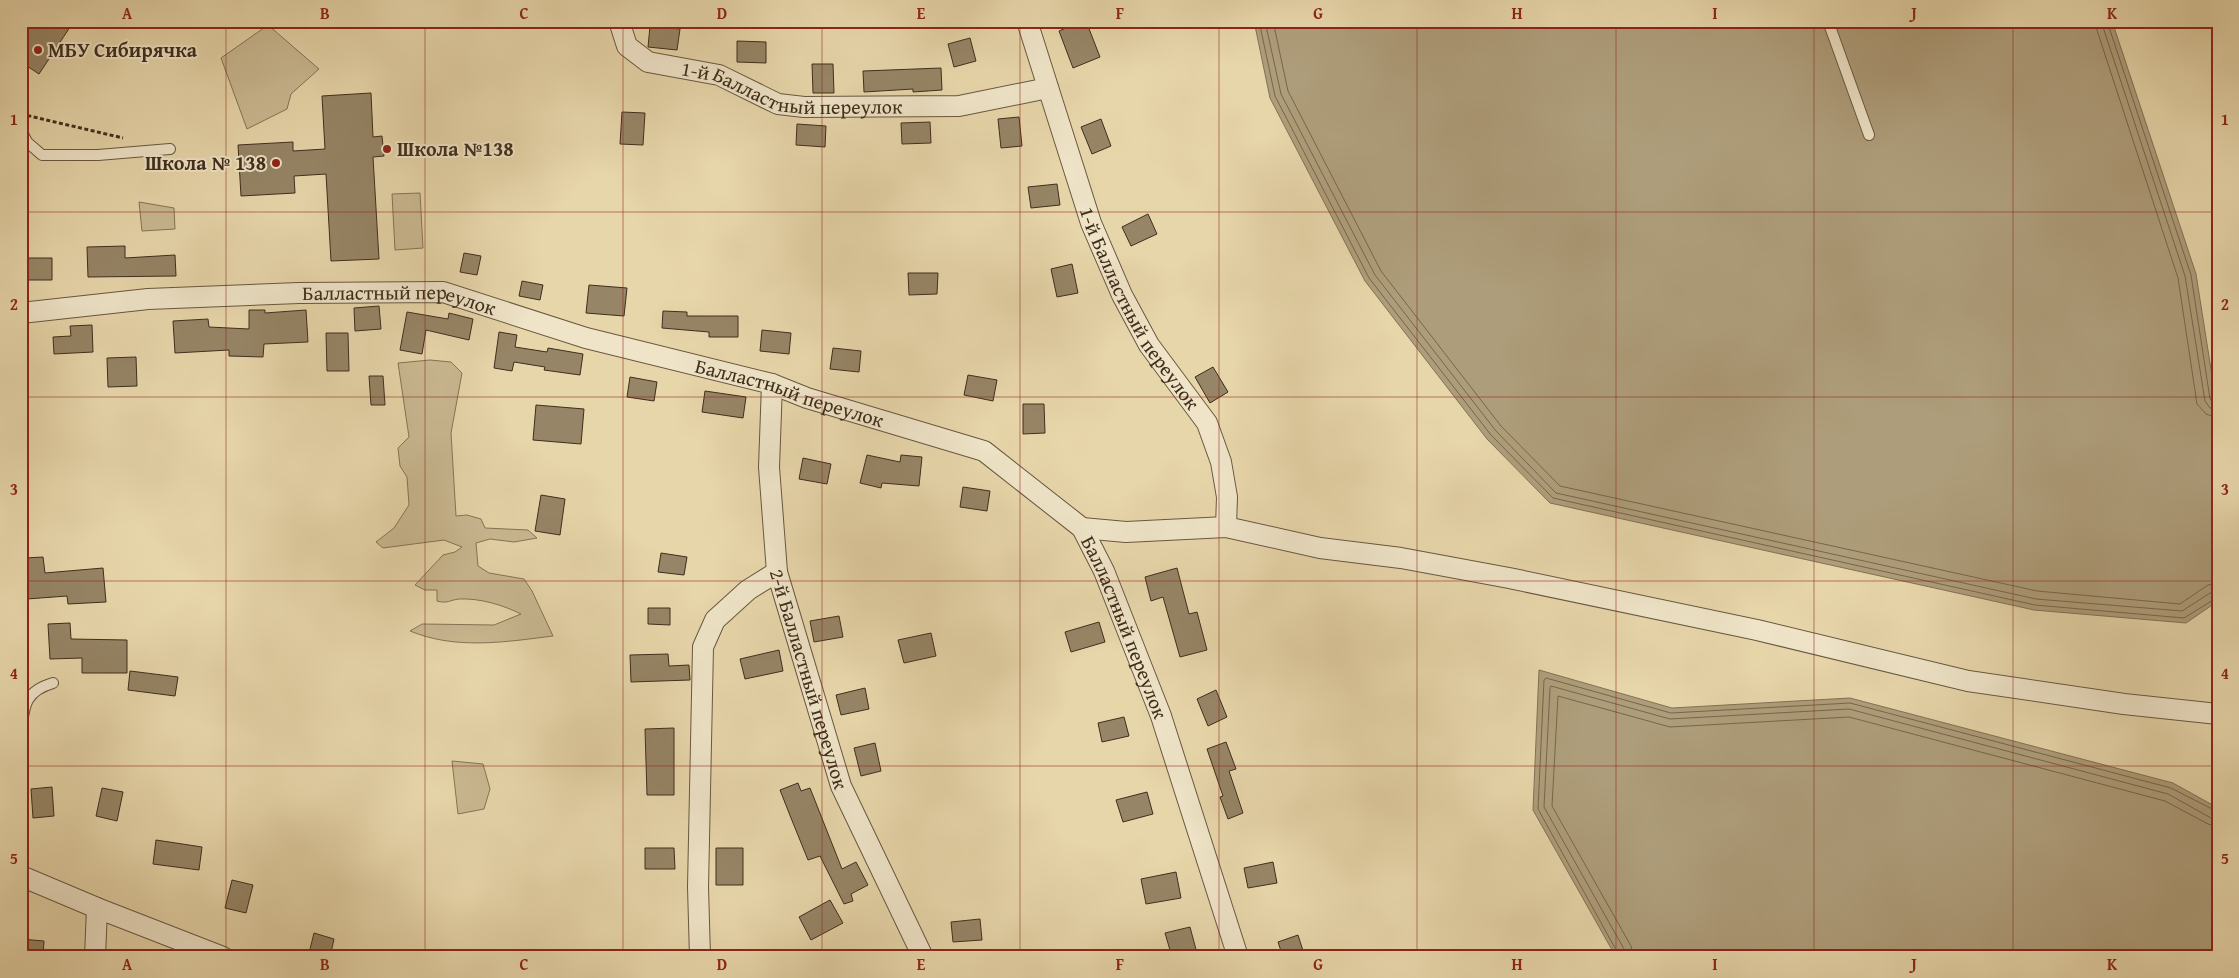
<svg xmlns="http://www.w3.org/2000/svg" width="2239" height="978" font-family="'Gentium Book Plus',serif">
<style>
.green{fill:#cab992;stroke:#847457}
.water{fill:#ae9d7a;stroke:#827154}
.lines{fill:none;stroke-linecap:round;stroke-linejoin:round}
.shore{stroke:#76664b;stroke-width:1}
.building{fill:#968566;stroke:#3f2e1c}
.lane-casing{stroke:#695840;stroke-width:12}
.street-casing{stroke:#695840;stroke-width:22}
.path{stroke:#3f2e1c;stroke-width:3;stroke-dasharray:4 2.5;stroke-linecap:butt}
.lane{stroke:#efe4c8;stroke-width:10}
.street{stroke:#efe4c8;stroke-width:20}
.grid{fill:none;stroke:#8f2418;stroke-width:1;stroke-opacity:0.55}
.poi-dot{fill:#8f2418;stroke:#efe4c8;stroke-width:2}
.labels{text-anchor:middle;stroke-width:4;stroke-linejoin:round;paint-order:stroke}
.poi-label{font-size:20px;font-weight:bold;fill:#3f2e1c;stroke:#efe4c8;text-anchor:start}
.street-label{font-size:20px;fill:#3f2e1c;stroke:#efe4c8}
.neatline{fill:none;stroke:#8f2418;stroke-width:2}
.grid-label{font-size:16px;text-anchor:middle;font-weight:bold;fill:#8f2418}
</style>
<rect width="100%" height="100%" fill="#e7d6aa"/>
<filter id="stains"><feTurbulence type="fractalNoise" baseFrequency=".004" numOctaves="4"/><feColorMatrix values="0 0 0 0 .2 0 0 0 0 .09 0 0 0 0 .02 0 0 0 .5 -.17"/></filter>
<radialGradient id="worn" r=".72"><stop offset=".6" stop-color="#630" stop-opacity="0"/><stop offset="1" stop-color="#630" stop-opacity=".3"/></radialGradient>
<path class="green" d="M 268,25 L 319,69 L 291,94 L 287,109 L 247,129 L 221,58 Z
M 420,193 L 423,248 L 395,250 L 392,194 Z
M 139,202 L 174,208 L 175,229 L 142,231 Z
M 430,360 L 451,362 L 462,373 L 451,433 L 456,516 L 467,515 L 481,519 L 485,528 L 528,530 L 537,538 L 514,542 L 490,539 L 476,543 L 478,566 L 489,573 L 524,579 L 532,591 L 553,636 C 505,642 456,650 410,631 L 422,624 L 494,625 L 521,614 C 503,605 480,598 459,599 C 450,600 447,604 437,601 L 437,590 L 425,590 L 415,585 L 443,555 L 455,552 L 462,547 L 444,540 L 383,548 L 376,542 L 394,528 L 409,505 L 407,477 L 400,466 L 398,448 L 409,437 L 398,363 Z
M 452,761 L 483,764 L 490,789 L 484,809 L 458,814 Z"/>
<path class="water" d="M 1254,21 L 2112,21 L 2196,274 L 2218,414 L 2218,601 L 2186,623 L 2034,610 L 1550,503 L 1487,439 L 1365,281 L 1270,98 Z
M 1539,670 L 1672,708 L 1850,698 L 2173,783 L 2218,808 L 2218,957 L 1616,957 L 1533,810 Z"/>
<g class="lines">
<path class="shore" d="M 1259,21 L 1275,96 L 1369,278 L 1491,435 L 1553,498 L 2035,605 L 2184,618 L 2218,597
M 1265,21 L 1281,94 L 1375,275 L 1496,431 L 1556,493 L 2036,599 L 2182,611 L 2210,593 L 2218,591
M 1273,21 L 1288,91 L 1381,271 L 1501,426 L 1560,486 L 2037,591 L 2180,604 L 2208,585 L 2218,583
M 2094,21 L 2178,278 L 2197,404 L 2206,414 L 2218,418
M 2101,21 L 2185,276 L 2205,401 L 2210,408 L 2218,410
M 2107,21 L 2191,275 L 2210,399 L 2213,403 L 2218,404
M 1620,957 L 1538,809 L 1544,680 L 1546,678 L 1671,713 L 1850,703 L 2171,788 L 2218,812
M 1626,957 L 1624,949 L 1544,807 L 1550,688 L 1551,686 L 1670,719 L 1849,709 L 2168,794 L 2211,818 L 2218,819
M 1633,957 L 1631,946 L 1552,806 L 1558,696 L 1670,727 L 1849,717 L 2165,801 L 2208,824 L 2218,826"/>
</g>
<path class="building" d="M 32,21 L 74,21 L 39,74 L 21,62 L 21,37 Z
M 1082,21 L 1086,21 L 1100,57 L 1073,68 L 1059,31 Z
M 650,26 L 680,29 L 677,50 L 648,47 Z
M 970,38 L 976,61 L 954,67 L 948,44 Z
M 737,41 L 766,42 L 766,63 L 737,62 Z
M 812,64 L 833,64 L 834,93 L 813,93 Z
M 941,68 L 942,90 L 913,92 L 913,89 L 864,92 L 863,71 Z
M 371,93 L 373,137 L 382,136 L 384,156 L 373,157 L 379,259 L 331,261 L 326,174 L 294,176 L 295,193 L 241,196 L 238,145 L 293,142 L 293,151 L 325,149 L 322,96 Z
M 622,112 L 645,113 L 643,145 L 620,144 Z
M 1019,117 L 1022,146 L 1001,148 L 998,119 Z
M 1101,119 L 1111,146 L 1092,154 L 1081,127 Z
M 930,122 L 931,143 L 902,144 L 901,123 Z
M 797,124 L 826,126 L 825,147 L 796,145 Z
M 1057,184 L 1060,205 L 1031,208 L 1028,187 Z
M 1148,214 L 1157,234 L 1131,246 L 1122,227 Z
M 125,246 L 125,258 L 175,255 L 176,276 L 88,277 L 87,247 Z
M 464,253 L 481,256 L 477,275 L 460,272 Z
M 27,258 L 52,258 L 52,280 L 27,280 Z
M 1072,264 L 1078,293 L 1057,297 L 1051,269 Z
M 908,273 L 938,273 L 937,294 L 909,295 Z
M 522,281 L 543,285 L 540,300 L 519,296 Z
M 589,285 L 627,288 L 624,316 L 586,313 Z
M 379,306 L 381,329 L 355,331 L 354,308 Z
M 249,310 L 265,310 L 265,313 L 306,310 L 308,342 L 264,344 L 263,357 L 229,356 L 229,350 L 175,353 L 173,321 L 208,319 L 209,327 L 249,329 Z
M 663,311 L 687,312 L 687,316 L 738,316 L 738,337 L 709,337 L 709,332 L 662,328 Z
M 407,312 L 448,319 L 449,313 L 473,319 L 469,340 L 426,330 L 422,354 L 400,350 Z
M 92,325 L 93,352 L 54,354 L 53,337 L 71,336 L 70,326 Z
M 762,330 L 791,333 L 789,354 L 760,351 Z
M 499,332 L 517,335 L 515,347 L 547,352 L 548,348 L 583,354 L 580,375 L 544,370 L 545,367 L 514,362 L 512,371 L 494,368 Z
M 326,333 L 348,333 L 349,371 L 327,371 Z
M 833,348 L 861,351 L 859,372 L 830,369 Z
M 136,357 L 137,386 L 108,387 L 107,358 Z
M 1213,367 L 1228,392 L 1210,403 L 1195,377 Z
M 968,375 L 997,380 L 993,401 L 964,395 Z
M 369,376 L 383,376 L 385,405 L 371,405 Z
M 630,377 L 657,382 L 654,401 L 627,397 Z
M 705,391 L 746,397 L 743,418 L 702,412 Z
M 1023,404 L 1044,404 L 1045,433 L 1023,434 Z
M 536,405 L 584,409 L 581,444 L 533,440 Z
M 867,455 L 900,462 L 901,455 L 922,457 L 919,486 L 882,483 L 881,488 L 860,483 Z
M 803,458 L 831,464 L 827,484 L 799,479 Z
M 963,487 L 990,491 L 987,511 L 960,507 Z
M 541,495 L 565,499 L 560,535 L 535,531 Z
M 661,553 L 687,557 L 684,575 L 658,572 Z
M 43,557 L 45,573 L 103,568 L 106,602 L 68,604 L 67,596 L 27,599 L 25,558 Z
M 1177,568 L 1189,614 L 1197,612 L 1207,650 L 1180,657 L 1163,597 L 1151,601 L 1145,577 Z
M 648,608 L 670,608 L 670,625 L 648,624 Z
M 839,616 L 843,637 L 814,642 L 810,621 Z
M 1099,622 L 1105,642 L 1071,652 L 1065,632 Z
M 70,623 L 71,639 L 127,640 L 127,673 L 82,673 L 82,658 L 50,659 L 48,624 Z
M 931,633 L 936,656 L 904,663 L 898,640 Z
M 779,650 L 783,671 L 745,679 L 740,659 Z
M 668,654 L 669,666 L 689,665 L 690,680 L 631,682 L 630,655 Z
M 130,671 L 178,677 L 175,696 L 128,690 Z
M 865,688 L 869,709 L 841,715 L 836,695 Z
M 1216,690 L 1227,717 L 1208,726 L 1197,699 Z
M 1124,717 L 1129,736 L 1102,742 L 1098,723 Z
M 674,728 L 674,795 L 647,795 L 645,729 Z
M 1226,742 L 1236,769 L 1229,771 L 1243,813 L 1228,819 L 1220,797 L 1223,796 L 1207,749 Z
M 875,743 L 881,771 L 861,776 L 854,748 Z
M 798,783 L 801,791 L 810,788 L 842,869 L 856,862 L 868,885 L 851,894 L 853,901 L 844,904 L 820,856 L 808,860 L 791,818 L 780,790 Z
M 52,787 L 54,816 L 33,818 L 31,789 Z
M 102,788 L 123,792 L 117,821 L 96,816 Z
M 1147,792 L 1153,814 L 1123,822 L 1116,800 Z
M 156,840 L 202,847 L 199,870 L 153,864 Z
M 645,848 L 674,848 L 675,869 L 645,869 Z
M 716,848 L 743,848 L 743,885 L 716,885 Z
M 1273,862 L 1277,883 L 1248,888 L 1244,868 Z
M 1176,872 L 1181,898 L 1146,904 L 1141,879 Z
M 232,880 L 253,885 L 246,913 L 225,908 Z
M 830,900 L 843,923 L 811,940 L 799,917 Z
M 980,919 L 982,940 L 953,942 L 951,922 Z
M 1190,927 L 1198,957 L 1172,957 L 1165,933 Z
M 314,933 L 334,939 L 330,957 L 308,957 Z
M 1298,935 L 1305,957 L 1283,957 L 1278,942 Z
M 21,939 L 44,941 L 43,957 L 21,957 Z"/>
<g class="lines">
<defs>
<path id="lane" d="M 1828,21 L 1869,135
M 21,130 L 27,142 L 42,155 L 98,155 L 170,149
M 21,731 C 24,704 26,691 53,683"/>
<g id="street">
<path id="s1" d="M 619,21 L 627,46 L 648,62 L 719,75 L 778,104 L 804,107 L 959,106 L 1048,88"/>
<path id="s2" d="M 1027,21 L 1091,223 L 1122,295 L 1149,345 L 1207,423 L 1221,462 L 1227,497 L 1226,527"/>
<path id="s3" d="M 21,313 L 148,299 L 299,293 L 443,292 L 586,338 L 772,384 L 807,398 L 984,451 L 1082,528 L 1104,571 L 1161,716 L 1238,957"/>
<path id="s4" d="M 772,384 L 769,467 L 777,572 L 841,786 L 923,957"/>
<path d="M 1082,528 L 1126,532 L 1226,527 L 1320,548 L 1401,558 L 1509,578 L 1757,630 L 1968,681 L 2124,704 L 2218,714"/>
<path d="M 21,876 L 97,908 L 223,957"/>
<path d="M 95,957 L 97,908"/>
<path d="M 700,957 L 698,887 L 703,647 L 715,620 L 748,590 L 777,572"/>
</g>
</defs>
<use href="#lane" class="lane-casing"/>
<use href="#street" class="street-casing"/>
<path class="path" d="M 21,114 L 123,138"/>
<use href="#lane" class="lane"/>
<use href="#street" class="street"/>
</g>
<path class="grid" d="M 226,21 L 226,957M 425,21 L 425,957M 623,21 L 623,957M 822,21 L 822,957M 1020,21 L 1020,957M 1219,21 L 1219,957M 1417,21 L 1417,957M 1616,21 L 1616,957M 1814,21 L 1814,957M 2013,21 L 2013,957M 21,212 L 2218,212M 21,397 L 2218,397M 21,581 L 2218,581M 21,766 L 2218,766"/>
<g class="poi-dot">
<circle cx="38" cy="50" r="5"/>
<circle cx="387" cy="149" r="5"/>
<circle cx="276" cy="163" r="5"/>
</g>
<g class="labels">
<g class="poi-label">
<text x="48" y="57">МБУ Сибирячка</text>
<text x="397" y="156">Школа №138</text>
<text x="266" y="170" text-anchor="end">Школа № 138</text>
</g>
<g class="street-label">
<text dy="7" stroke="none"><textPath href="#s1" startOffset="201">1-й Балластный переулок</textPath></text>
<text dy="7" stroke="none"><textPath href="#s3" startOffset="380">Балластный переулок</textPath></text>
<text dy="7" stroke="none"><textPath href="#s2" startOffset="310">1-й Балластный переулок</textPath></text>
<text dy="7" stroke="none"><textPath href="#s3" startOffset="784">Балластный переулок</textPath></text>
<text dy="7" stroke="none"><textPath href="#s3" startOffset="1220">Балластный переулок</textPath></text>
<text dy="7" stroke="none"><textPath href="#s4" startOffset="300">2-й Балластный переулок</textPath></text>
</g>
</g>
<rect width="2239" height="978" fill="none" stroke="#e7d6aa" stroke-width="55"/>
<rect x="28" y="28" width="2184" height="922" class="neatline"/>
<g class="grid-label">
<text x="127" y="19">A</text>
<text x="325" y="19">B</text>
<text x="524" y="19">C</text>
<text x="722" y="19">D</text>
<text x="921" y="19">E</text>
<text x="1120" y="19">F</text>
<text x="1318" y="19">G</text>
<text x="1517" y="19">H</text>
<text x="1715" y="19">I</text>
<text x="1914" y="19">J</text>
<text x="2112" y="19">K</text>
<text x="14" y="125">1</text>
<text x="2225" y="125">1</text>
<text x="14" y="310">2</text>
<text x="2225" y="310">2</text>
<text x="14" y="495">3</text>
<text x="2225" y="495">3</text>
<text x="14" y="679">4</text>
<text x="2225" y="679">4</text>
<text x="14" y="864">5</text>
<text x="2225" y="864">5</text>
<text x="127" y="970">A</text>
<text x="325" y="970">B</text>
<text x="524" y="970">C</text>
<text x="722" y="970">D</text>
<text x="921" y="970">E</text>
<text x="1120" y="970">F</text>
<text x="1318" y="970">G</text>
<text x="1517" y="970">H</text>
<text x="1715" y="970">I</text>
<text x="1914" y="970">J</text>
<text x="2112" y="970">K</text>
</g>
<rect width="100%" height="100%" filter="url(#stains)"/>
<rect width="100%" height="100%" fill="url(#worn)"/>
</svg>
